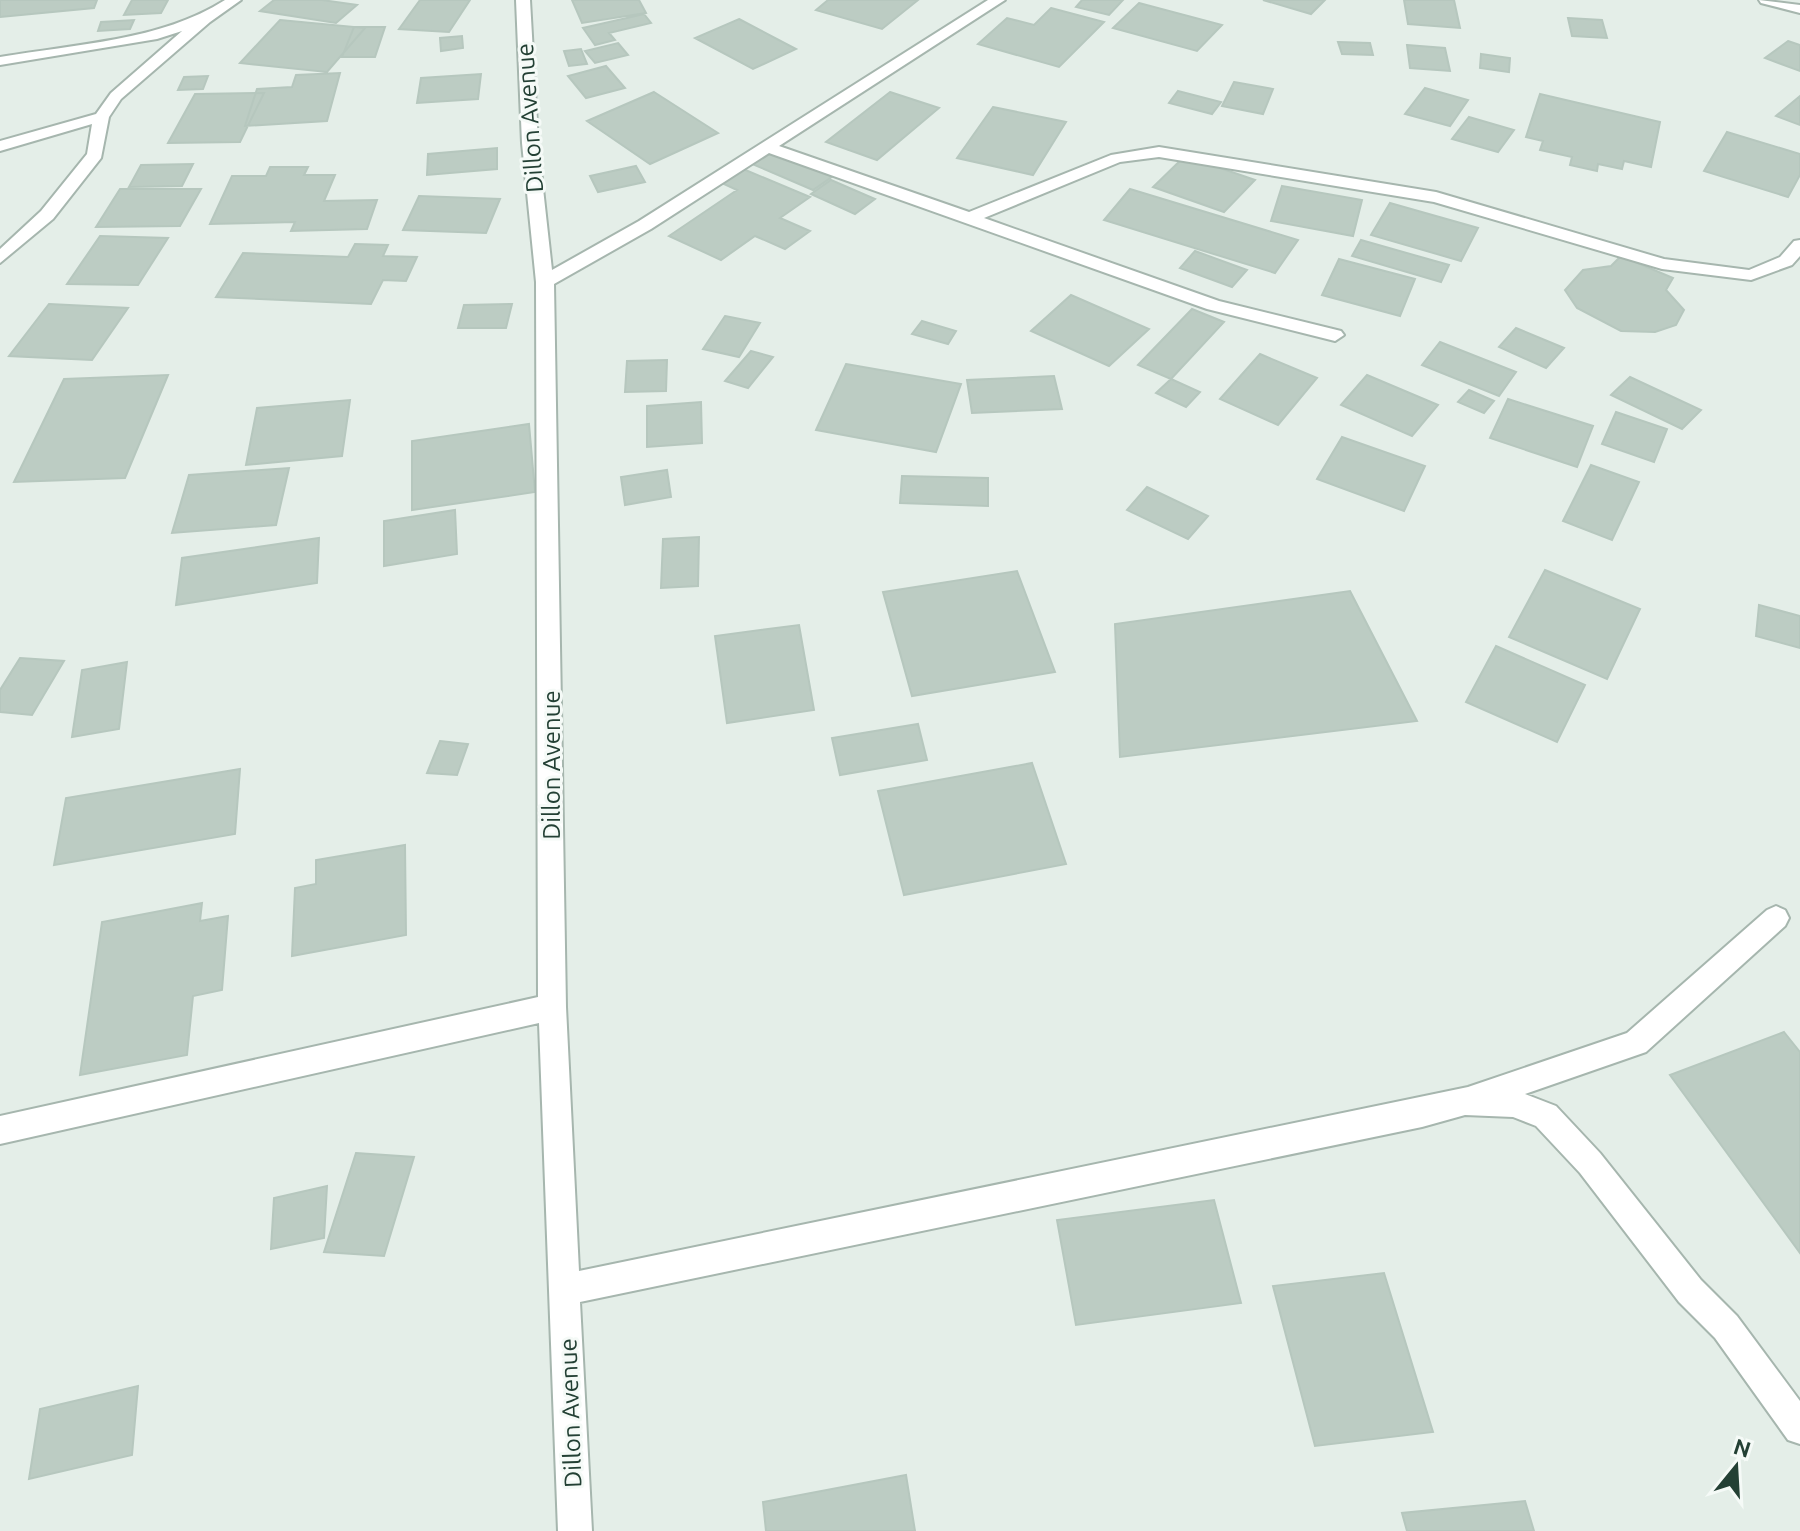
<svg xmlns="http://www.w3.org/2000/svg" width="1800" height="1531" font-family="Ubuntu,sans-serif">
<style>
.building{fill:#bcccc3;stroke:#b6c7be;stroke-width:2}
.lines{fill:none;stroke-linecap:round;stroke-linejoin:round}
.minor-casing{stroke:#a6b6ae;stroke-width:4}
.minor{fill:#fff;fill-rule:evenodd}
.labels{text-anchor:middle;stroke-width:6;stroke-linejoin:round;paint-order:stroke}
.street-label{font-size:24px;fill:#234034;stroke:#f5faf7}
</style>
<rect width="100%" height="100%" fill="#e4eee8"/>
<path class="building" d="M 0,0 L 97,0 L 94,8 L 0,17 Z
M 132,0 L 168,0 L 161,13 L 124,15 Z
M 274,0 L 322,0 L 357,5 L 336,23 L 260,11 Z
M 420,0 L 470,0 L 449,32 L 399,29 Z
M 572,0 L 639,0 L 646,13 L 582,23 Z
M 828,0 L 918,0 L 882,29 L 816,10 Z
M 1082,0 L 1123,0 L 1109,15 L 1076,7 Z
M 1263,0 L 1325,0 L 1311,14 Z
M 1404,0 L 1454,0 L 1460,28 L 1408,24 Z
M 1139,3 L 1222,25 L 1197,51 L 1113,28 Z
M 1051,8 L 1104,22 L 1059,67 L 978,44 L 1007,18 L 1034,25 Z
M 644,14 L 651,23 L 609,33 L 615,40 L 595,45 L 583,28 Z
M 1568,18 L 1602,20 L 1607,38 L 1572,36 Z
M 739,19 L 796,49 L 753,69 L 695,38 Z
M 134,20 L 130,29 L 98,31 L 101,22 Z
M 280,20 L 365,28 L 327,72 L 240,63 Z
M 354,27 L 385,27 L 375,57 L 342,57 Z
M 462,36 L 463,48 L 441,51 L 440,38 Z
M 1788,41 L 1800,45 L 1800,71 L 1765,58 Z
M 1338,42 L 1370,43 L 1373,55 L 1342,54 Z
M 618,43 L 628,55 L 595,63 L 585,51 Z
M 1407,45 L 1445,48 L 1450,71 L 1410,68 Z
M 581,49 L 587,64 L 569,66 L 564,51 Z
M 1481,54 L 1510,58 L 1509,72 L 1480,68 Z
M 606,66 L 625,88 L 586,98 L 568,76 Z
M 340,73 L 327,121 L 245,126 L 257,89 L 292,87 L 296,75 Z
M 481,74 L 478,99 L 417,103 L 421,78 Z
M 208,76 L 203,89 L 178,90 L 184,77 Z
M 1234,82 L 1273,89 L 1263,114 L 1222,106 Z
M 1425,88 L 1468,100 L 1450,126 L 1405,114 Z
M 1178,91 L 1221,102 L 1212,114 L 1169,103 Z
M 654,92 L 718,133 L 650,164 L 587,121 Z
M 890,92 L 939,108 L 877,160 L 826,142 Z
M 264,93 L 240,142 L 168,143 L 195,94 Z
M 1540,94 L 1660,122 L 1651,167 L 1624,161 L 1622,169 L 1598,164 L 1597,171 L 1570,165 L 1572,157 L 1540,150 L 1543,141 L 1526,137 Z
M 1800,96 L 1800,125 L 1776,116 Z
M 993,107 L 1066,122 L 1033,175 L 957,158 Z
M 1469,117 L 1514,130 L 1498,152 L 1452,139 Z
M 1727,132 L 1800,154 L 1800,175 L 1788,197 L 1704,171 Z
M 497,148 L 497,169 L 427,175 L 428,154 Z
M 770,150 L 833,176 L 813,190 L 750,163 Z
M 1185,156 L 1255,180 L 1224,212 L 1153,187 Z
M 193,164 L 182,186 L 129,187 L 141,165 Z
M 636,166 L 645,182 L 598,192 L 590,176 Z
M 270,167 L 308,167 L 304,175 L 335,175 L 324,201 L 377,200 L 367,229 L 291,231 L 295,222 L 210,224 L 232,176 L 266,176 Z
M 743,169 L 810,197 L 780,218 L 810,231 L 785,249 L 755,236 L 721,260 L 669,236 L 737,190 L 722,183 Z
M 831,180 L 875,199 L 855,214 L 811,194 Z
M 1282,186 L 1362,200 L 1353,236 L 1271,221 Z
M 120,189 L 201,189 L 180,226 L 96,227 Z
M 1130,189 L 1298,240 L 1275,273 L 1104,220 Z
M 419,196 L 500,199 L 486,233 L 403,230 Z
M 1390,203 L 1478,228 L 1461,261 L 1371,235 Z
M 100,236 L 168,238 L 138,285 L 67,284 Z
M 1361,240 L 1449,265 L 1441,282 L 1352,256 Z
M 355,244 L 388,245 L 383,256 L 417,257 L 406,281 L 383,280 L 371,304 L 216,297 L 243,253 L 348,257 Z
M 1195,251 L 1247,270 L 1232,287 L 1180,268 Z
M 1621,256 L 1673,278 L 1666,290 L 1684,310 L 1676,325 L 1655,332 L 1621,331 L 1577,308 L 1565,290 L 1583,270 L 1611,266 Z
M 1339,259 L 1415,279 L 1400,316 L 1322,295 Z
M 1071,295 L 1149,329 L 1109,366 L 1031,331 Z
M 49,304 L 128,308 L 92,360 L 9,356 Z
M 512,304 L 506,328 L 458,328 L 464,305 Z
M 1192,309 L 1224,322 L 1171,379 L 1138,365 Z
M 725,316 L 760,323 L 739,357 L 703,349 Z
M 922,321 L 956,331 L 948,344 L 912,334 Z
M 1516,328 L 1564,348 L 1546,368 L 1499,347 Z
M 1440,342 L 1516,372 L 1499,396 L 1422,365 Z
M 751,351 L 773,357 L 748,388 L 725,381 Z
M 1260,354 L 1317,378 L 1278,425 L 1220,399 Z
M 667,360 L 666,391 L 625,392 L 627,361 Z
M 846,364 L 961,384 L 936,452 L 816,430 Z
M 168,375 L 125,478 L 14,482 L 64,379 Z
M 1367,375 L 1438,405 L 1412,436 L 1341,405 Z
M 1054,376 L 1062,409 L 972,413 L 967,380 Z
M 1630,377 L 1701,410 L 1682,429 L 1611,395 Z
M 1171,379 L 1200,392 L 1186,407 L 1156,393 Z
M 1469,390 L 1494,401 L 1484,413 L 1458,402 Z
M 1508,399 L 1593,426 L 1577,467 L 1490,438 Z
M 350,400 L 342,456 L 246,465 L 257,408 Z
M 701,402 L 702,443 L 647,447 L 647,406 Z
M 1616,412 L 1667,429 L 1654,462 L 1602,444 Z
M 529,424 L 535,492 L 412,510 L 412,441 Z
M 1342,437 L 1425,466 L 1404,511 L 1317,479 Z
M 1591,465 L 1639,482 L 1612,540 L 1563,521 Z
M 289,468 L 276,525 L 172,533 L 189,475 Z
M 667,470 L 671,497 L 625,505 L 621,477 Z
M 902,476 L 988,478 L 988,506 L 900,503 Z
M 1147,487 L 1208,516 L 1188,539 L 1127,510 Z
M 455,510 L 457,554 L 384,566 L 384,521 Z
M 699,537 L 698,586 L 661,588 L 663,539 Z
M 319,538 L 317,583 L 176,605 L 182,558 Z
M 1545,570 L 1640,609 L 1607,679 L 1509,637 Z
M 1017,571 L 1055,672 L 912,696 L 883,592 Z
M 1350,591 L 1417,721 L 1120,757 L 1115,624 Z
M 1759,605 L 1800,616 L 1800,648 L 1756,636 Z
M 799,625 L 814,710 L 727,723 L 715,636 Z
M 1496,646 L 1585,685 L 1557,742 L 1466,702 Z
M 20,658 L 64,661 L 32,715 L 0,712 L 0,690 Z
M 127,662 L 119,729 L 72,737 L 82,670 Z
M 918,724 L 927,760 L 840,775 L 832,738 Z
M 440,741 L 468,744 L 457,775 L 427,773 Z
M 1032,763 L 1066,864 L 904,895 L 878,791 Z
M 240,769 L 235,834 L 54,865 L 66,798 Z
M 405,845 L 406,935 L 292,956 L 295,888 L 316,884 L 316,860 Z
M 202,903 L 200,921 L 228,916 L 222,990 L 193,996 L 187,1055 L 80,1075 L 102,922 Z
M 1784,1032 L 1800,1052 L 1800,1253 L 1670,1075 Z
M 356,1153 L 414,1157 L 384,1256 L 324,1252 Z
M 327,1186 L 324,1238 L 271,1249 L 274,1198 Z
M 1214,1200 L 1241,1303 L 1076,1325 L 1057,1220 Z
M 1384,1273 L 1433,1432 L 1315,1446 L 1273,1286 Z
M 138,1386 L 132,1455 L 29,1479 L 40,1409 Z
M 906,1475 L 915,1531 L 766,1531 L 763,1502 Z
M 1525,1501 L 1534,1531 L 1407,1531 L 1402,1513 Z"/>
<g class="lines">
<defs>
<path id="minor" d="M 225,0 L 241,0 L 210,22 L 121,99 L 109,117 L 101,158 L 53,219 L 0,263 L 0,249 L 41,211 L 87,154 L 92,124 L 0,151 L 0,141 L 96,114 L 111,93 L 182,31 L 157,39 L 0,65 L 0,57 C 75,44 161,41 225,0 Z
M 516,0 L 530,0 L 538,143 L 552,270 L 639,221 L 988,0 L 1005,0 L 779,146 L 969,212 L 1111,155 L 1159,147 L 1436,192 L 1664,259 L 1749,270 L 1780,257 L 1794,241 L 1800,240 L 1800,256 L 1792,265 L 1751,280 L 1662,269 L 1434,202 L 1159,157 L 1120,162 L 984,218 L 1219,301 L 1341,331 L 1344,335 L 1335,341 L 1207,309 L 769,153 L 651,229 L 554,284 L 566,1007 L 579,1271 L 1468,1087 L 1627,1033 L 1767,910 L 1776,906 L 1785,910 L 1789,918 L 1785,926 L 1646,1052 L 1525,1094 L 1556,1106 L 1600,1153 L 1701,1280 L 1737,1316 L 1800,1401 L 1800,1444 L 1788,1440 L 1715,1338 L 1679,1302 L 1580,1173 L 1536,1126 L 1513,1117 L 1465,1115 L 1422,1127 L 580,1302 L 592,1531 L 558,1531 L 539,1023 L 0,1144 L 0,1116 L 538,997 L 536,282 L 522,143 Z
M 1759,0 L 1800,5 L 1800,13 L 1761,3 Z"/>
</defs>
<use href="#minor" class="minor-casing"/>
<use href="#minor" class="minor"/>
</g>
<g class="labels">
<g class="street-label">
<text transform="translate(530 118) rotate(-94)" y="8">Dillon Avenue</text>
<text transform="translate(552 765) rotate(-90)" y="8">Dillon Avenue</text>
<text transform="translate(571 1413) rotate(-92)" y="8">Dillon Avenue</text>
</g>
</g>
<g transform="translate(1736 1467) rotate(18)" stroke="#f5faf7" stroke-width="6" paint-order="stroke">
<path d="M0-6L14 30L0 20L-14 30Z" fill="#234034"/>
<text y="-12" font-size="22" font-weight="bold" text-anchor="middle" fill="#234034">N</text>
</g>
</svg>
